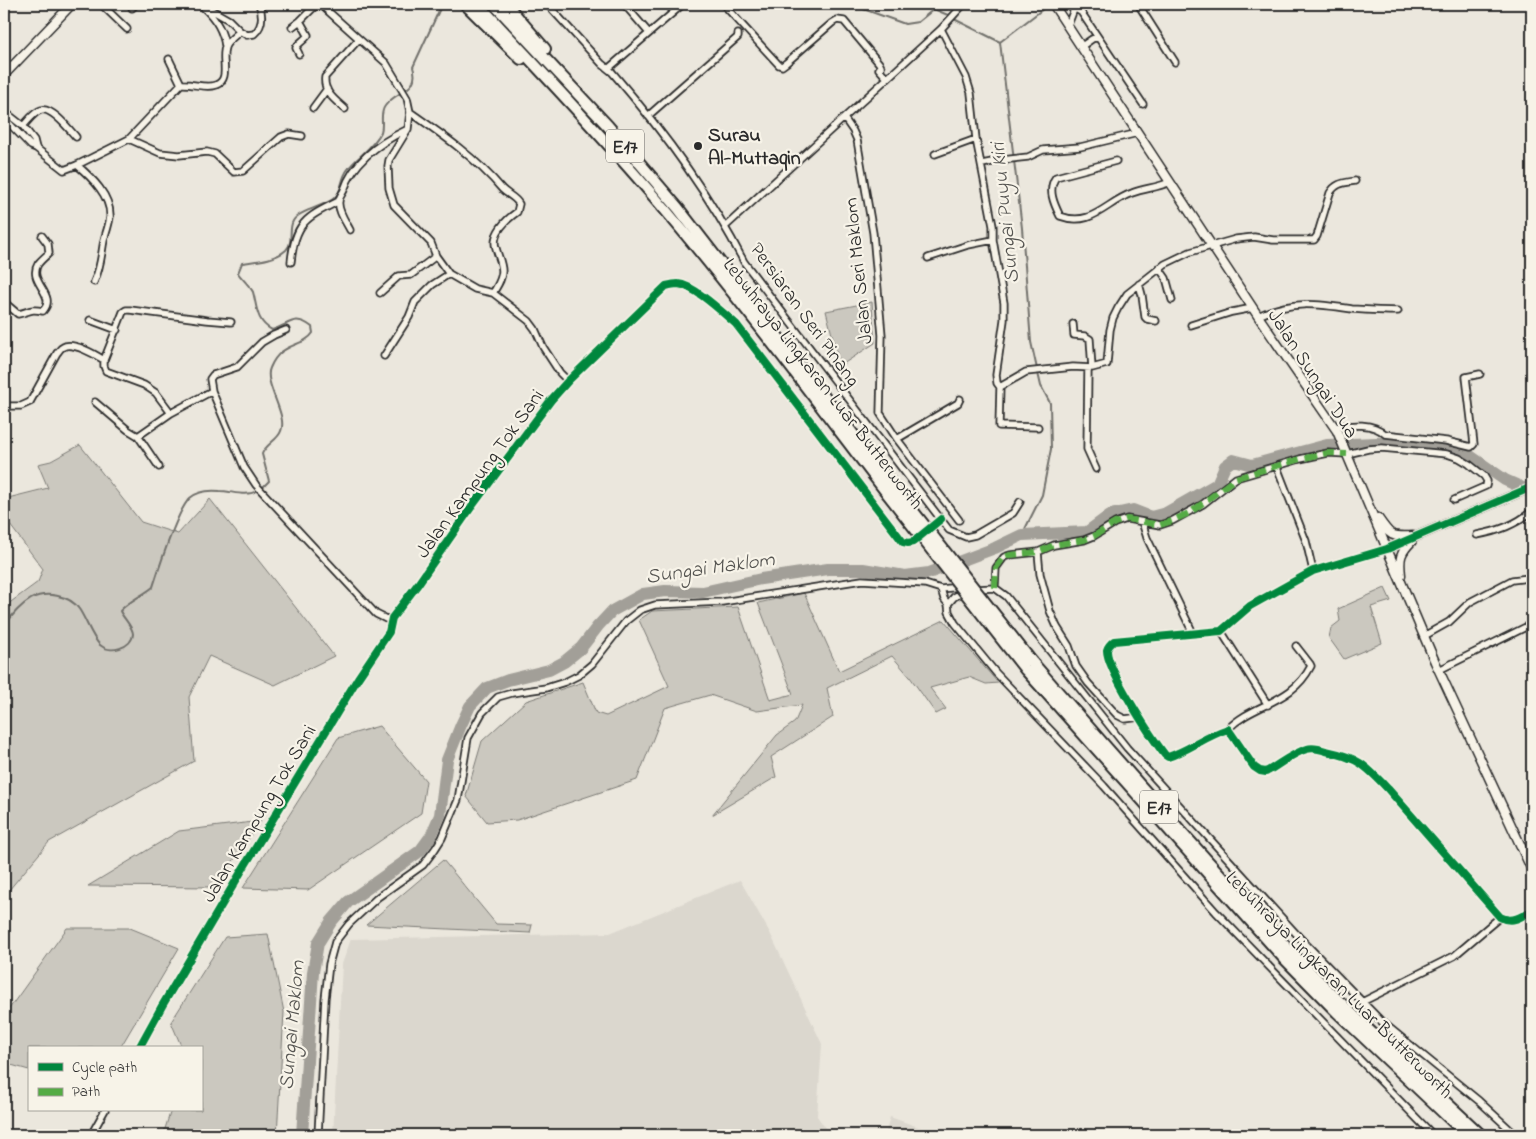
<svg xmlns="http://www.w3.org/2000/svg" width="1536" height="1139" font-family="'Indie Flower',sans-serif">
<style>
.built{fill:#dbd7ce}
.green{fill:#cbc8bf;stroke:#7b7a75}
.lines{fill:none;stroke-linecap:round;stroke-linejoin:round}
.stream{stroke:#72716c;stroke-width:2}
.river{stroke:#a29f98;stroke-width:12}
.street-casing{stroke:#2b2b2b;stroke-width:9}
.secondary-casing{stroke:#2b2b2b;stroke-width:11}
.highway-casing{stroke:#2b2b2b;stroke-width:14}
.street{stroke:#f7f3e8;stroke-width:5.5}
.secondary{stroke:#f7f3e8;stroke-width:8}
.highway{stroke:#f7f3e8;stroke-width:10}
.highway-bridge-casing{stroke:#2b2b2b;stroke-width:14;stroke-linecap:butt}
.highway-bridge{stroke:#f7f3e8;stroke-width:10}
.quiet{stroke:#54ab44;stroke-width:6;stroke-dasharray:12 6;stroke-linecap:butt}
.cycleway-casing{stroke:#f7f3e8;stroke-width:11}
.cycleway{stroke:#00873e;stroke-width:8}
.poi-dot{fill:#2b2b2b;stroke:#f7f3e8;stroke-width:2}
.labels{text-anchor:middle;stroke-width:4.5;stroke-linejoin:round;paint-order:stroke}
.shield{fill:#f7f3e8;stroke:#686764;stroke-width:1}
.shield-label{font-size:19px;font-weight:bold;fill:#2b2b2b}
.poi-label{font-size:20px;font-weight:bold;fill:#2b2b2b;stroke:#f7f3e8;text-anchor:start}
.street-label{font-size:20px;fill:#2b2b2b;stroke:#f7f3e8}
.water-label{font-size:21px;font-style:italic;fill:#555451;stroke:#f7f3e8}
</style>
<rect width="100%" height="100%" fill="#ebe7dd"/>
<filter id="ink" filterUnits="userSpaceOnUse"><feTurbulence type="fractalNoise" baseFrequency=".02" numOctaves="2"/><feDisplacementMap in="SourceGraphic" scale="10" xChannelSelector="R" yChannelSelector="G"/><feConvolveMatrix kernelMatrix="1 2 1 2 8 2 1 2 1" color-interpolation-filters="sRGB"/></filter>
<g filter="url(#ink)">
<path class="built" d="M 740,880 L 770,933 L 822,1044 L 817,1116 L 830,1135 L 333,1135 L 342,964 L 351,939 L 610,933 Z
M 890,1117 L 941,1135 L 885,1135 Z"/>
<path class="green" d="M 872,302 L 875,343 L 840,366 L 826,311 Z
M 80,445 L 141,522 L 178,534 L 210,499 L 334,656 L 275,685 L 209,656 L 189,697 L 194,761 L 49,842 L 4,896 L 4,607 L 38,582 L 43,569 L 4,517 L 4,499 L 48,488 L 38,464 L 51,461 Z
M 1385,588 L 1391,601 L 1371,607 L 1382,643 L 1344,659 L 1329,638 L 1331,628 L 1340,621 L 1338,609 Z
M 804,593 L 839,671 L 944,620 L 998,683 L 986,684 L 969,677 L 930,688 L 946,709 L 936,714 L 910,677 L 892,656 L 827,688 L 833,717 L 771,757 L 776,777 L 712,815 L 777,735 L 795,722 L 802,705 L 757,711 L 710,695 L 665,708 L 637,780 L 517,820 L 487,822 L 466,796 L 482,741 L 526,701 L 583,682 L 596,713 L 606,716 L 669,686 L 639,620 L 652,611 L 738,607 L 770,700 L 793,694 L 758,603 Z
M 379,726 L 426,781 L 421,813 L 308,890 L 243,888 L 338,738 Z
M 261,821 L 215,887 L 88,886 L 179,831 Z
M 443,860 L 496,924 L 532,925 L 530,933 L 366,925 Z
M 67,928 L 130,928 L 179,948 L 120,1048 L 29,1048 L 29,1070 L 4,1063 L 4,1016 Z
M 268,934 L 284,1012 L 277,1135 L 163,1135 L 171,1110 L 201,1110 L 201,1048 L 182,1048 L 171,1022 L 225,937 Z"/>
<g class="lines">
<path class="stream" d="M 853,4 L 855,6 L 905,24 L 918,22 L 934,9 L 950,16
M 954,19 L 1000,42 L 1022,228 L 1031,342 L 1037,369
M 1000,42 L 1043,9
M 262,488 L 269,481 L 262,454 C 266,444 278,440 281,431 C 288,415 263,383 270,368 C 281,341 303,348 313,333 L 312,327 C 294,313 290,325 272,330 C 256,322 257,306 253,292 C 250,286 242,279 238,273 L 242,263 C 256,261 275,260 286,250 C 294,242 288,230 293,221 C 298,211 324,206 333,199 C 343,192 340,179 348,169 C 357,157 374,147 381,132 C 384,123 379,114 385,106 C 396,90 421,91 413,67 L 442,4
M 1022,535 L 1042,495 L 1051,449 L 1050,403 L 1041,386 L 1038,373
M 4,626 C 12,616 19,606 31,599 C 45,591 70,595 79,609 C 86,619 92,638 100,645 C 110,654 132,648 133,634 C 133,627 123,618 120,611 C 129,601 142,596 153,587 C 159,568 177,510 190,498 C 198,491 210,490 220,491 C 232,491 246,498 258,490"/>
<path class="river" d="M 302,1135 L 313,972 L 318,943 L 331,922 L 348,902 L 420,851 L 431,836 L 440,815 L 447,760 L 461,725 L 470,706 L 487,688 L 508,680 L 549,670 L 564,662 L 581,648 L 598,626 L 612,611 L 643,594 L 665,591 L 703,592 L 761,579 L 828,569 L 863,569 L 905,576 L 929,573 L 995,548 L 1022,535 L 1087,532 L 1110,515 L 1133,510 L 1151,517 L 1166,513 L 1217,484 L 1225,466 L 1233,460 L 1252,465 L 1327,445 L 1400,442 L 1460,449 L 1505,480 L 1532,492"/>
<defs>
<path id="street" d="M 101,4 L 127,29
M 201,4 L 229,20 L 240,31 L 247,35 L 254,34 C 263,26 263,15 259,4
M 320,4 L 386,63 L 407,98 L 410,112 L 408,129 L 389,160 L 388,166 L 389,188 L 394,205 L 431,243 L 436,256 L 449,274 L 475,289 L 493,293 L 529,321 L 535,329 L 543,347 L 560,373 L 568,381
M 547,4 L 602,64 L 612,72 C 663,131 709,193 744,262 L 949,530 L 966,537 L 975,535 L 1013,513 L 1020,502
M 624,4 L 649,33
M 723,4 L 779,65 L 782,66 L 786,63 L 832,23 L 837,20 L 844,21 L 879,63 L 881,67 L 879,69 L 887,78
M 1081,4 L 1074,8 L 1081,12 L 1143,104
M 1138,4 L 1175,62
M 132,8 L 136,4
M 204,8 C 216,19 223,30 225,46
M 1068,25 L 1073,12 L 1073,4
M 292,27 L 300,21 L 317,4
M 941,29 L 966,77 L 971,93 L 976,139 L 993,226 L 993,240 L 1004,303 L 1004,320 L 996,375 L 997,383 L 1000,387 L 999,426 L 1038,427
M 1082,46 L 1092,39 L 1097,37
M 299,54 L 296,48 C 298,43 305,40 308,35 L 300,21
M 169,59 L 181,84
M 609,68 L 683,4
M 313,108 L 327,89
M 345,109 C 335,100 323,92 325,77 L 359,39
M 4,111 L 23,126 L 34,140 L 36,148 L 64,170 L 77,165 L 129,139 L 181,84 C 193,83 206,89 216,85 C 232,79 219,57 226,45 C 229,40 236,35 240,31
M 410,112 C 443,135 476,158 502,189 C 508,195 515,197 519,204 L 517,212 C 507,219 491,234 496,248 C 498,256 502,263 502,271 C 502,280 497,286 493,293
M 648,116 L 738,37 L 738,34
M 4,118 L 31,146 L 36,148
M 844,118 L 853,131 L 857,140 L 873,233 L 882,335 L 880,413 L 897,439 L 959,520
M 23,126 C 28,121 34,112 41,110 C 52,107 69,129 76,137
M 129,139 L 160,153 L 179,155 L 207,152 L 215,154 L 234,172 L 243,171 L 281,137 L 289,134 L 302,136
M 935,154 L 976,139
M 1116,161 L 1056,177 C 1047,189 1054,204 1060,216 C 1092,228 1106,202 1132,193 C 1145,188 1157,188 1170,182
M 982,164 L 1002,160 L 1028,157 L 1043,150 L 1080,147 L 1138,133
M 77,165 C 92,178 111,196 110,217 C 109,225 106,233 104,240 C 101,256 101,267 94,282
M 726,226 L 941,29 L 964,4
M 350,230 C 346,222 337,210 339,201 C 339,197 343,193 344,190 C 354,160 380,142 408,129
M 928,258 L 968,245 L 993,240
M 291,262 C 295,223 305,218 339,201
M 1159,268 L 1166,278 L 1172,300
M 1139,284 L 1142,295 L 1145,317 L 1147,319 L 1156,321
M 380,293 L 399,276 L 411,275 L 436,256
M 4,302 L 18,314 C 30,312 29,308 43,311 C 58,295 27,282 38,264 C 41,260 46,256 49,253 L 48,244 L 42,236
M 1258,316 C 1291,300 1317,304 1352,309 C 1367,310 1383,311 1398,311
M 90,320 L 117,330
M 1073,324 L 1074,335 L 1085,336 L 1090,339 L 1092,368
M 1191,325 L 1232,312 L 1253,308
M 286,330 L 274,335 L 262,342 L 237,367 L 213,375 L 210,379 L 212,391 L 244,467 L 256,485 L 376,614 L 386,619 L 392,618
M 384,356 L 409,317 L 415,302 L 432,285 L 449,274
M 1088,368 L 1087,449 L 1096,469
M 1000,387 L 1026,372 L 1073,367 L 1092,368 L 1107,364 L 1110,330 L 1113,318 L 1118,308 L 1127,294 L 1165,264 L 1190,252 L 1236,239 L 1254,237 L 1273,240 L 1314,240 L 1317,236 L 1330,193 C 1336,183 1343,183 1355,181
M 95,402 L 128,430 L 138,436 L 159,467
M 4,406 L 21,406 L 30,402 L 57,353 C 59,351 60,348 63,347 C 72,341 96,355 104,360
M 171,413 L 156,393 L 144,385 L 106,371 L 104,366 L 104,360 L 123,312 L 126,310 L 130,310 L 207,320 L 231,322
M 1334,427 C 1351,425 1372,422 1385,434 L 1446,441 L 1471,447 L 1474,444 L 1466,377 L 1480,374
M 138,436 L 171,413 L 212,391
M 897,439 L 958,403 L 960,399
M 1277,467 L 1306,541 L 1313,571
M 1142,522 L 1147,538 L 1193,633
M 1477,535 C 1498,531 1516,525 1532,511
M 1387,549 L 1313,571 L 1250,606 L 1221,631 L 1114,641 C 1110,644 1108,646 1107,650 C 1106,668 1152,738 1165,755 L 1168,757 C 1189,750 1206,736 1228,729 L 1254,767 L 1260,771 L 1266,772 C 1279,765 1292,753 1307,749 C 1313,747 1320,749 1326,751 C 1359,758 1365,765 1388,789 L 1500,917 C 1512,924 1523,916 1532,910
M 1038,552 L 1040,574 L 1050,611 L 1057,627 L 1069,646 L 1076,666 L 1088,683 L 1117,715 L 1125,719 L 1140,717
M 995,588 L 996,568 L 1004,557 L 1010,555 L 1038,552 L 1054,545 L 1084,540 L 1094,536 L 1115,523 L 1127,519 L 1160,525 L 1172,521 L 1203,504 L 1236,478 L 1300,459 L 1328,453 L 1347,454 L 1368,449 L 1382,448 L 1447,454 L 1459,458 L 1469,464 L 1484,476 L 1487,481 L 1486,486 L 1454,500
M 941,589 L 944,599 L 948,604 L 949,612 L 955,623 L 996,673 L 1104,786 L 1216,912 L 1433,1135
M 975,589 L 995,588 L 1006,596 L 1127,748 L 1301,939 L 1381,1021 L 1479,1101 L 1516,1135
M 948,604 L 954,597 L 966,591
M 1221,631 L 1268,705
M 1424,636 L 1449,622 L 1470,602 L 1512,580 L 1529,578
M 1439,670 L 1532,624
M 1228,729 C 1253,703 1292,704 1311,666 L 1310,664 L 1296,646
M 1362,1002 L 1454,956 L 1500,917
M 139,1048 L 162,1006 L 244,867 L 358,678 L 389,632 L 392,618 L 418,584 L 472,506 L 551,400 L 568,381 L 666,286 C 670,285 674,284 678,284 C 694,285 723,313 736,324 L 903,542 L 908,543 L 913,542 L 941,519
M 91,1135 L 105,1110
M 318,1135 L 325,999 L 329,964 L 335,942 L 349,924 L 378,897 L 423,865 L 435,849 L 442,838 L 458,800 L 468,738 L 482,713 L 498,697 L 512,693 L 546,688 L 565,682 L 579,675 L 592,664 L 626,621 L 640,610 L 655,605 L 722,602 L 862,580 L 925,584 L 941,589 L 960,587"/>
<path id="secondary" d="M 1053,4 L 1258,316 L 1337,431 L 1435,662 L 1532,870
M 4,75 L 72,4
M 1378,518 C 1391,537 1391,537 1413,536
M 1387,549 L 1532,487
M 1401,575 C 1399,558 1400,553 1412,541"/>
<path id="highway" d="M 465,4 L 521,59
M 478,4 C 538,68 599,132 656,199 C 737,294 811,394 887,493
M 494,4 L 608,126 L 678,208 L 894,487
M 506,4 L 545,49
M 1032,662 C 1116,759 1201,855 1288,949 C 1349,1014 1416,1074 1481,1135
M 1025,669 L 1282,956 L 1337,1012 L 1467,1135"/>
</defs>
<use href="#street" class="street-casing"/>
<use href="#secondary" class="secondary-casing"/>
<use href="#highway" class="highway-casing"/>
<use href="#street" class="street"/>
<use href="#secondary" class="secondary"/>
<use href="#highway" class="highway"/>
<defs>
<path id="highway-bridge" d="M 894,487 L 1032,662
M 887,493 L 1025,669"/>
</defs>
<use href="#highway-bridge" class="highway-bridge-casing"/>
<use href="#highway-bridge" class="highway-bridge"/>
<path class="quiet" d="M 995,588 L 996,568 L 1004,557 L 1010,555 L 1038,552 L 1054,545 L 1084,540 L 1094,536 L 1115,523 L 1127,519 L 1160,525 L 1172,521 L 1191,512 L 1236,478 L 1300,459 L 1328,453 L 1347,454"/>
<defs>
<path id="cycleway" d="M 1532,487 L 1387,549 L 1313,571 L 1250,606 L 1221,631 L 1114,641 C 1110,644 1108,646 1107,650 C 1106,668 1152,738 1165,755 L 1168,757 C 1189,750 1206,736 1228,729 L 1254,767 L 1260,771 L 1266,772 C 1279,765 1292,753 1307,749 C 1313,747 1320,749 1326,751 C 1359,758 1365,765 1388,789 L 1500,917 C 1512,924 1523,916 1532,910
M 139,1048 L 162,1006 L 244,867 L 358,678 L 389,632 L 392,618 L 418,584 L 472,506 L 551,400 L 568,381 L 666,286 C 670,285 674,284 678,284 C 694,285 723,313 736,324 L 903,542 L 908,543 L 913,542 L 941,519"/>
</defs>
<use href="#cycleway" class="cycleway-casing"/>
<use href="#cycleway" class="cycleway"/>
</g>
</g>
<circle class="poi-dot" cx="698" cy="146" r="5"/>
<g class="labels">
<g class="shield">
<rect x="606" y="129.5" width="38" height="33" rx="4"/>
<rect x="1140" y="790.5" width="38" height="33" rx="4"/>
</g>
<g class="shield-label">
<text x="625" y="153">E17</text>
<text x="1159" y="814">E17</text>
</g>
<g class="poi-label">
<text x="708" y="141">Surau<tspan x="708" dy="23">Al-Muttaqin</tspan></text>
</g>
<g class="street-label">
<text transform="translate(857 271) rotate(-96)" y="7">Jalan Seri Maklom</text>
<text transform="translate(806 314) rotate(54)" y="7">Persiaran Seri Pinang</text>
<text transform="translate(1314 373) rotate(57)" y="7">Jalan Sungai Dua</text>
<text transform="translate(824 383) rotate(52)" y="7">Lebuhraya Lingkaran Luar Butterworth</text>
<text transform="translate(479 473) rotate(-54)" y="7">Jalan Kampung Tok Sani</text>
<text transform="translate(258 813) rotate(-59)" y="7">Jalan Kampung Tok Sani</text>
<text transform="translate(1340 984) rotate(45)" y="7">Lebuhraya Lingkaran Luar Butterworth</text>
</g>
<g class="water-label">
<text transform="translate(1004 213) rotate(-96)" y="7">Sungai Puyu Kiri</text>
<text transform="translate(710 567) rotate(-8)" y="7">Sungai Maklom</text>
<text transform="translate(291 1025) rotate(-85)" y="7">Sungai Maklom</text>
</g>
</g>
<rect width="1536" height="1139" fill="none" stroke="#f7f3e8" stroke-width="20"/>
<rect x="10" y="10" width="1516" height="1119" fill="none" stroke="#2b2b2b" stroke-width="2" filter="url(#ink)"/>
<rect x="28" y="1046" width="175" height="65" fill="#f7f3e8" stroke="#a5a39c"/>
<rect x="38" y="1063" width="25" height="8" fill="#00873e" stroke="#a5a39c"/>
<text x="72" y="1072" font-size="15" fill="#2b2b2b">Cycle path</text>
<rect x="38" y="1088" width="25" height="8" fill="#54ab44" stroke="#a5a39c"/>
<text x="72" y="1096" font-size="15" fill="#2b2b2b">Path</text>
</svg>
